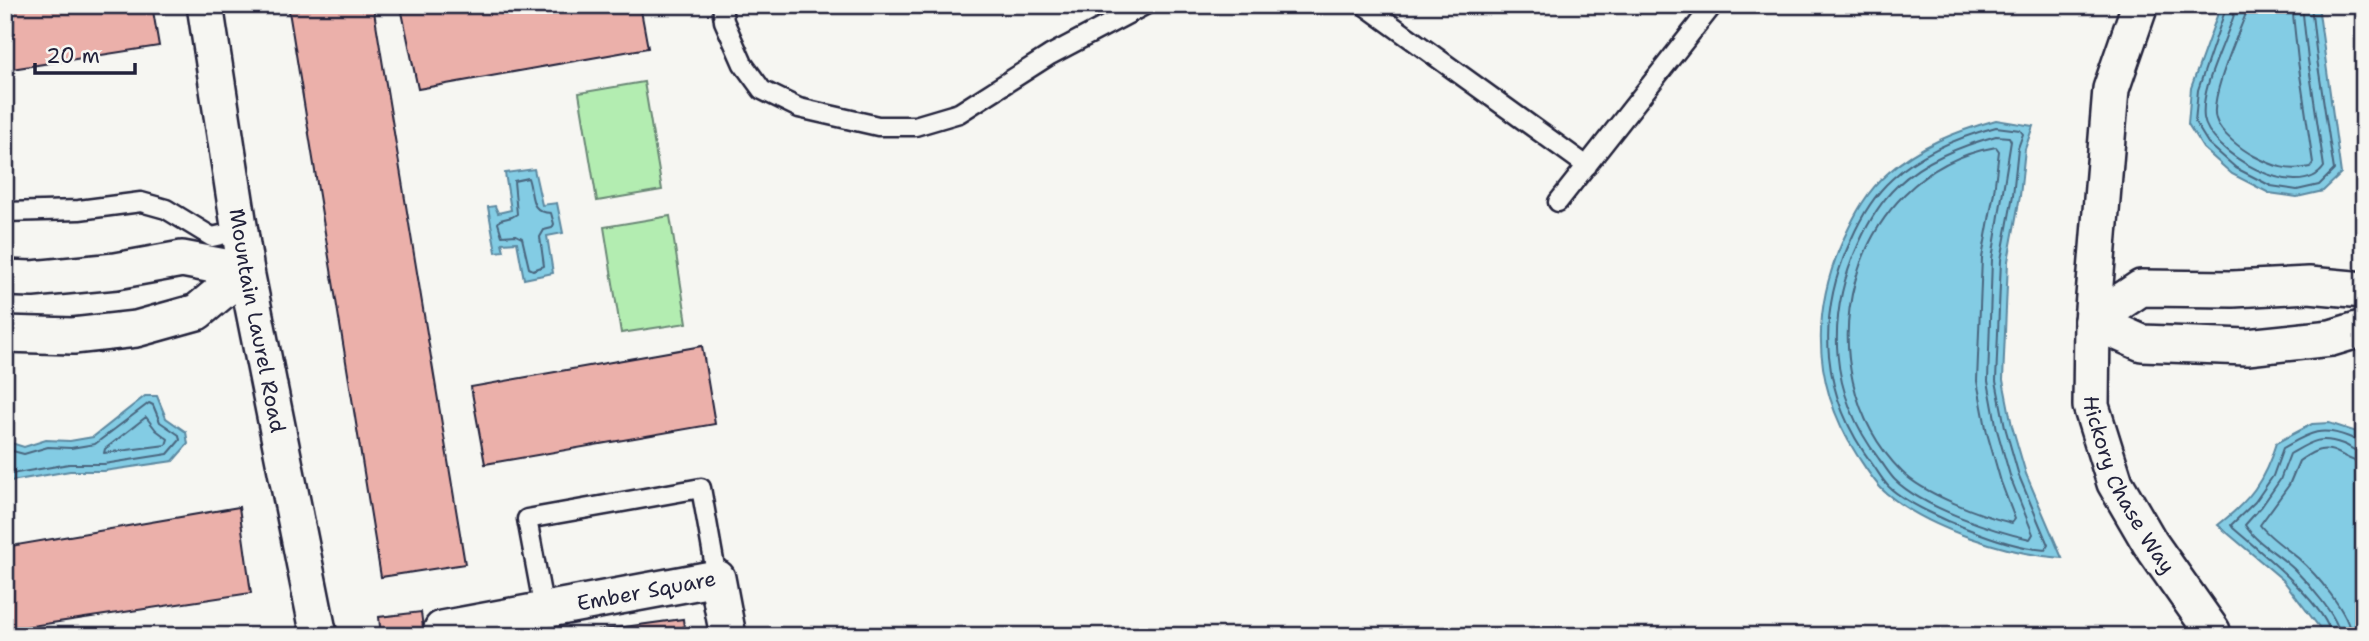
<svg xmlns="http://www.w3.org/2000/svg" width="2369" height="641" font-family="'Shantell Sans',sans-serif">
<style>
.green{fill:#b3edb1;stroke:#6a8876;stroke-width:2}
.water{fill:#83cce4;stroke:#5c88a0;stroke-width:2}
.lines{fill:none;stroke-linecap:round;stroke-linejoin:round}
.shore{stroke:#49667f;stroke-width:2}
.building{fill:#ebb0aa;stroke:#22223b;stroke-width:2}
.service-casing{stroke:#22223b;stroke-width:23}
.minor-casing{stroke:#22223b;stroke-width:40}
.service{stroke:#f6f6f2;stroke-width:18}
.minor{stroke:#f6f6f2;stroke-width:35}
.labels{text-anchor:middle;stroke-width:5;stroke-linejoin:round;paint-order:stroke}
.street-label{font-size:21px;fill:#22223b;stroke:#f6f6f2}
</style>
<rect width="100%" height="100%" fill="#f6f6f2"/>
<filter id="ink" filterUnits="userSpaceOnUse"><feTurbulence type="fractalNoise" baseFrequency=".0143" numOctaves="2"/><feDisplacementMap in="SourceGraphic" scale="14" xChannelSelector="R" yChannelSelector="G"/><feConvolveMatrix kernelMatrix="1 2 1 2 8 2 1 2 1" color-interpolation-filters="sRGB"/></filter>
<g filter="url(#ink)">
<path class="green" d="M 644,82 L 662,190 L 597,201 L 579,93 Z
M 670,216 L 687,323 L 621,333 L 604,227 Z"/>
<path class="water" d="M 2221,5 L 2318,5 L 2341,174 L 2323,191 L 2297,197 L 2269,193 L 2232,174 L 2203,148 L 2188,124 L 2191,88 Z
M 1996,120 L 2033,126 L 2025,149 L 2020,196 L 2008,261 L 2003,380 L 2012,426 L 2026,474 L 2062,558 C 2007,554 1929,529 1886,493 C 1875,484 1865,467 1857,455 C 1813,386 1810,313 1844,238 C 1855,214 1867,191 1888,173 C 1918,146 1957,131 1996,120 Z
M 534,169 L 542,205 L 557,203 L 563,233 L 547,236 L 553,273 L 524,279 L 517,242 L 502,243 L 504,251 L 496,252 L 488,207 L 495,206 L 498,213 L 511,210 L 505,173 Z
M 145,396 L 157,396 L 166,418 L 186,432 L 188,444 L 173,461 L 104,471 L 70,471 L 5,482 L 5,441 L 24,447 L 46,440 L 70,441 L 93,437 Z
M 2329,423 L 2357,432 L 2364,440 L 2364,636 L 2326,636 L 2283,580 L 2218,525 C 2250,500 2264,482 2276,443 L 2312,424 Z"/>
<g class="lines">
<path class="shore" d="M 2227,5 L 2198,90 L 2195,122 L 2208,143 L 2236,168 L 2271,186 L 2297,190 L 2319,185 L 2334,170 L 2317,59 L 2311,5
M 2236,5 C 2235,16 2230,26 2226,36 C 2217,60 2201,92 2204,118 C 2208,151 2298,205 2324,167 L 2308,60 L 2302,5
M 2246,5 L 2245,16 C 2237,37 2209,99 2216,119 C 2220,133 2241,149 2254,156 C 2273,166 2288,172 2310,167 L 2313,163 L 2298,61 L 2292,5
M 1996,127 L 2020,130 L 2023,134 L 2018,148 L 2013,195 L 2001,260 L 1996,381 L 2005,427 L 2019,476 L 2048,545 L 2045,550 C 2019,548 1993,539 1968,529 C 1946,521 1906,503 1889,487 C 1883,481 1878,472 1873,465 C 1821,396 1815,318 1851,240 C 1861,217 1873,196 1892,179 C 1921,152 1959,137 1996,127 Z
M 1996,136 L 2009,137 L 2011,141 L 1992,259 L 1988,381 L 1997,430 L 2011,479 L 2033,534 L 2030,539 C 1993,531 1922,507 1895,480 C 1889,474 1884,465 1879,459 C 1829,393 1825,317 1859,243 C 1869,221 1880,202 1897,186 C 1924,160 1961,146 1996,136 Z
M 1996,147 L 1999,151 L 1994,192 L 1982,258 L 1977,381 L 1987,433 L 2001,482 L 2015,519 L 2012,523 C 1982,516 1924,494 1902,472 C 1800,369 1848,173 1996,147 Z
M 528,178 C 534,195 528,212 551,213 L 554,224 L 552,228 L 544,230 L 540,237 L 544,266 L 533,270 L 529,268 L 522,238 L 516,235 L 502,236 L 498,223 L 500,220 L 512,217 L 517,214 L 514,181 Z
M 146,417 L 156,430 L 168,439 L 166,445 L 104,453 L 105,449 Z
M 5,449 L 24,454 L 48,447 L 71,448 L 95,444 L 149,403 L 153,405 L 160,422 L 179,435 L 180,440 L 168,454 L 104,464 L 69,464 L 5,475
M 2331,636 C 2328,606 2256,548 2233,528 L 2231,525 L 2255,502 L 2273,476 L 2283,448 C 2308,434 2319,425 2349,437 C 2355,439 2357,443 2364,444
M 2340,636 C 2339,617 2307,582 2294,569 C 2279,554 2256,543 2245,525 L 2262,506 L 2280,480 L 2290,454 C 2311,442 2319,435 2343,444 C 2351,447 2355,452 2364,453
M 2351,636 C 2350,613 2315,573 2298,558 C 2286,548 2269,537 2260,525 L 2289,485 L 2299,461 C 2305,457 2313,451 2320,450 C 2336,446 2348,463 2364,463"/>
</g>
<path class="building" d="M 5,5 L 152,5 L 159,46 L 5,70 Z
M 288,5 L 373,5 L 465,564 L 381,577 Z
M 443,5 L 640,5 L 648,48 L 418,89 L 402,12 Z
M 702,346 L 715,424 L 485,464 L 471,387 Z
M 239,507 L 251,593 L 5,630 L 5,547 Z
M 421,612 L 424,636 L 381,636 L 379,617 Z
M 683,619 L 685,636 L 559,636 Z"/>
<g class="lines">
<defs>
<path id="service" d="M 722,5 L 724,21 L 743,64 L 762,90 L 799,108 L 878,126 L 915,126 L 959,113 L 1050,55 L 1145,5
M 1364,5 L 1587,166
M 1558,202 L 1713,5
M 5,212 L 79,210 L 141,202 L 166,209 L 212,237 L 239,231
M 544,610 L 527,519 L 701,488 L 717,578"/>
<g id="minor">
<path id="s1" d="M 205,5 L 246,271 L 319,636"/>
<path id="s2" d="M 2140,5 L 2111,89 L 2092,321 L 2091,406 L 2115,483 L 2150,543 L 2212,631"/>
<path d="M 5,278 L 32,279 L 116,271 L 182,259 L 246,271 L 197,312 L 136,329 L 73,336 L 5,334"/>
<path d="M 2092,321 L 2141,288 L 2233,289 L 2309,285 L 2364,290"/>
<path d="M 2092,321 L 2142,343 L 2247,347 L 2331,338 L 2364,328"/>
<path id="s3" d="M 443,636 L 442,629 L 717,578 L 728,636"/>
</g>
</defs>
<use href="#service" class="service-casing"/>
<use href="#minor" class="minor-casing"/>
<use href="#service" class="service"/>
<use href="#minor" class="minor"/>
</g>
</g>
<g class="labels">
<g class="street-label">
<text dy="7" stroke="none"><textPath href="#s1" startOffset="320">Mountain Laurel Road</textPath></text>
<text dy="7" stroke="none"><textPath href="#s2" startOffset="494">Hickory Chase Way</textPath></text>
<text dy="7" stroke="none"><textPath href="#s3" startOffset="215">Ember Square</textPath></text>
</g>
</g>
<rect width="2369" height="641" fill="none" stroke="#f6f6f2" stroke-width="28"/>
<rect x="14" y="14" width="2341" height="613" fill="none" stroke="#22223b" stroke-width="2.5" filter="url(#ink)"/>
<path d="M35 63v10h100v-10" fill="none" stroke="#22223b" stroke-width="3.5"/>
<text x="46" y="63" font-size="21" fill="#22223b" stroke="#f6f6f2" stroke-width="5" paint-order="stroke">20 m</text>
</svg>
